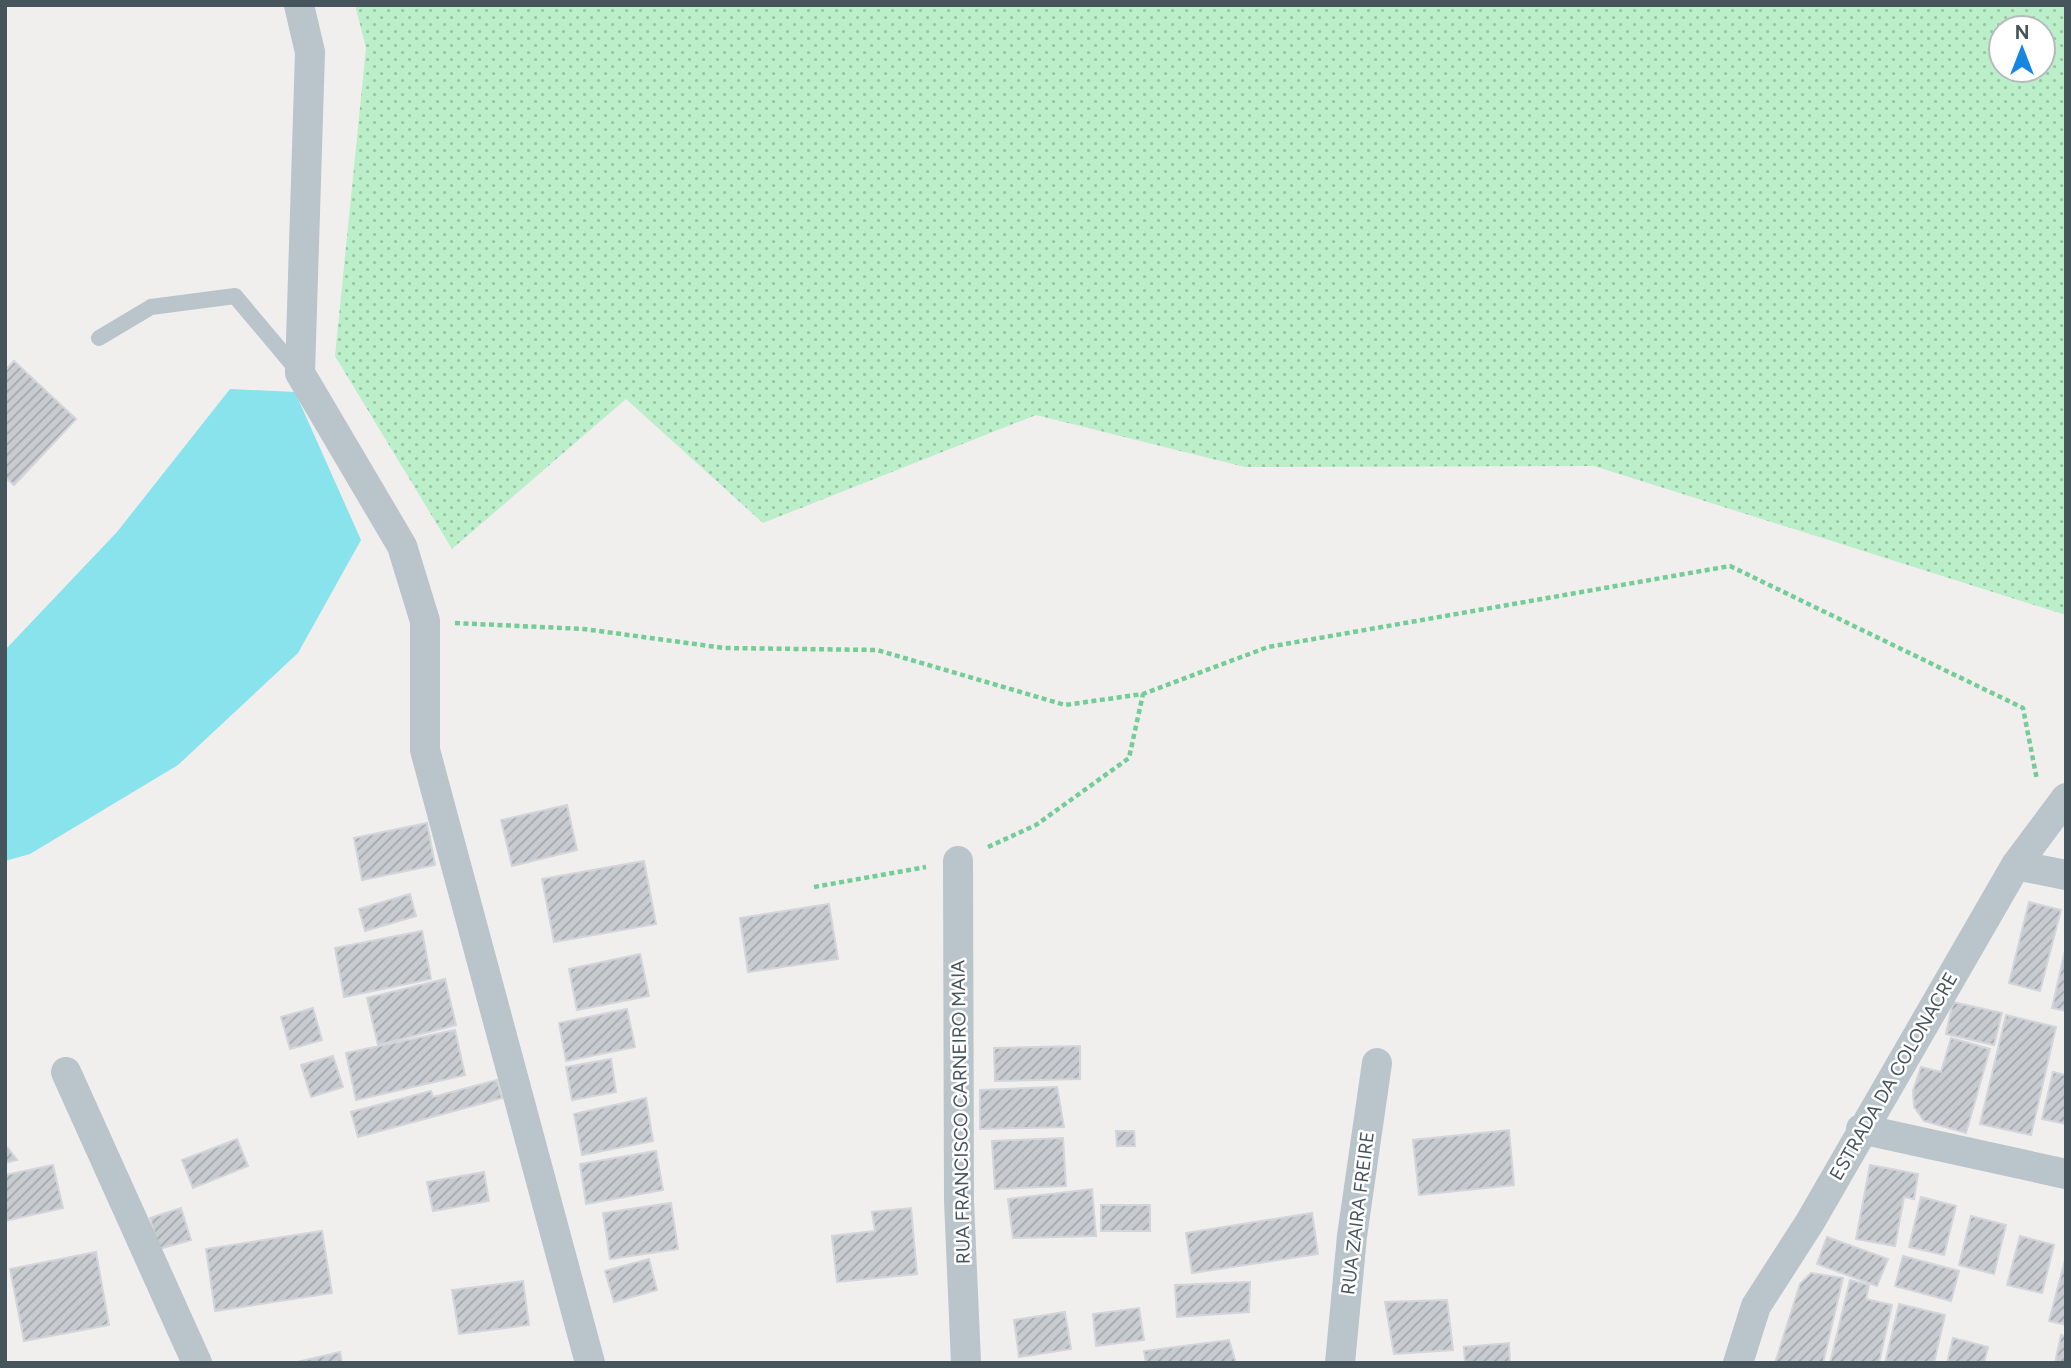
<svg xmlns="http://www.w3.org/2000/svg" width="2071" height="1368" font-family="Figtree,sans-serif">
<style>
.grass{fill:url(#grass-dots);fill-rule:evenodd}
.water{fill:#88e3ed}
.building{fill:url(#building-hatch);stroke:#d2d5da;stroke-width:2}
.lines{fill:none;stroke-linecap:round;stroke-linejoin:round}
.path{stroke:#73cd96;stroke-width:4.5;stroke-dasharray:5 3.5;stroke-linecap:butt}
.service{stroke:#b9c4cb;stroke-width:16}
.minor{stroke:#b9c4cb;stroke-width:30}
.labels{text-anchor:middle;stroke-width:5;stroke-linejoin:round;paint-order:stroke}
.street-label{font-size:19px;fill:#46545b;stroke:#fff}
</style>
<defs>
<pattern id="grass-dots" width="8" height="8" patternUnits="userSpaceOnUse" patternTransform="scale(1.75)"><rect width="8" height="8" fill="#bbefc9"/><path d="M2 2h.1M6 6h.1" fill="none" stroke="#9ac4a6" stroke-width="1.8" stroke-linecap="round"/></pattern>
<pattern id="building-hatch" width="6" height="6" patternUnits="userSpaceOnUse" patternTransform="scale(1.75)"><rect width="6" height="6" fill="#c8ccd1"/><path d="M-1 1l2-2M0 6l6-6M5 7l2-2" fill="none" stroke="#a4a8ad"/></pattern>
</defs>
<rect width="100%" height="100%" fill="#f1eeee"/>
<path class="grass" d="M 355,5 L 2066,5 L 2066,615 L 1594,466 L 1245,467 L 1036,415 L 763,523 L 626,399 L 452,549 L 335,356 L 366,48 ZM 2001,28 L 2043,28 L 2043,70 L 2001,70 Z"/>
<path class="water" d="M 230,389 L 295,392 L 361,540 L 298,653 L 178,765 L 30,854 L 5,861 L 5,650 L 117,532 Z"/>
<path class="building" d="M 14,361 L 76,419 L 14,485 L 5,477 L 5,371 Z
M 567,805 L 577,850 L 512,866 L 501,820 Z
M 427,823 L 435,865 L 362,880 L 354,838 Z
M 644,861 L 656,924 L 554,942 L 542,879 Z
M 410,894 L 416,916 L 365,931 L 359,909 Z
M 2029,902 L 2061,910 L 2040,991 L 2009,983 Z
M 829,904 L 838,959 L 748,972 L 740,918 Z
M 422,931 L 431,979 L 344,997 L 335,948 Z
M 2066,946 L 2066,1011 L 2052,1008 Z
M 640,954 L 649,996 L 577,1010 L 569,969 Z
M 445,979 L 456,1025 L 378,1045 L 367,998 Z
M 1953,1002 L 2002,1013 L 1994,1045 L 1946,1034 Z
M 313,1008 L 322,1040 L 290,1049 L 281,1017 Z
M 627,1009 L 635,1047 L 566,1061 L 559,1023 Z
M 2006,1015 L 2056,1027 L 2031,1135 L 1980,1124 Z
M 455,1030 L 465,1075 L 356,1100 L 346,1053 Z
M 1951,1038 L 1990,1049 L 1966,1133 L 1924,1121 L 1914,1107 L 1913,1091 L 1921,1067 L 1941,1072 Z
M 1080,1046 L 1080,1079 L 995,1081 L 994,1048 Z
M 333,1056 L 343,1087 L 311,1097 L 301,1065 Z
M 611,1059 L 616,1092 L 572,1100 L 566,1067 Z
M 2053,1072 L 2066,1075 L 2066,1124 L 2042,1119 Z
M 497,1080 L 502,1098 L 358,1137 L 351,1112 L 431,1091 L 433,1097 Z
M 1057,1087 L 1064,1127 L 980,1129 L 980,1090 Z
M 646,1098 L 653,1141 L 582,1155 L 574,1114 Z
M 1509,1130 L 1514,1185 L 1419,1195 L 1413,1140 Z
M 1116,1131 L 1134,1131 L 1135,1146 L 1117,1146 Z
M 1063,1138 L 1066,1186 L 995,1189 L 992,1141 Z
M 237,1139 L 248,1166 L 193,1188 L 182,1160 Z
M 8,1148 L 17,1160 L 5,1163 L 5,1149 Z
M 656,1151 L 663,1190 L 586,1204 L 580,1164 Z
M 53,1165 L 63,1208 L 5,1221 L 5,1175 Z
M 1870,1165 L 1918,1174 L 1914,1199 L 1904,1197 L 1895,1246 L 1856,1239 Z
M 484,1172 L 489,1201 L 433,1211 L 427,1182 Z
M 1092,1189 L 1096,1236 L 1013,1238 L 1008,1199 Z
M 1921,1197 L 1956,1206 L 1944,1255 L 1909,1247 Z
M 671,1203 L 678,1249 L 610,1259 L 603,1213 Z
M 1101,1205 L 1150,1205 L 1150,1231 L 1101,1231 Z
M 181,1208 L 191,1240 L 159,1249 L 150,1218 Z
M 911,1208 L 917,1274 L 837,1282 L 832,1236 L 875,1231 L 872,1212 Z
M 1312,1213 L 1318,1254 L 1192,1273 L 1186,1233 Z
M 1971,1216 L 2006,1225 L 1994,1274 L 1959,1265 Z
M 322,1231 L 332,1293 L 215,1311 L 206,1249 Z
M 2020,1236 L 2054,1245 L 2042,1293 L 2007,1285 Z
M 1827,1237 L 1888,1259 L 1877,1286 L 1817,1264 Z
M 96,1252 L 109,1325 L 24,1341 L 10,1269 Z
M 1903,1256 L 1959,1271 L 1951,1301 L 1895,1286 Z
M 2066,1256 L 2066,1325 L 2049,1321 Z
M 649,1259 L 657,1290 L 614,1302 L 605,1271 Z
M 1811,1273 L 1843,1278 L 1823,1363 L 1775,1363 L 1800,1284 Z
M 1850,1280 L 1869,1285 L 1866,1299 L 1892,1305 L 1879,1363 L 1830,1363 Z
M 523,1281 L 529,1325 L 459,1334 L 452,1290 Z
M 1250,1282 L 1249,1312 L 1177,1317 L 1175,1285 Z
M 1447,1300 L 1453,1350 L 1394,1354 L 1385,1302 Z
M 1899,1304 L 1945,1315 L 1934,1363 L 1885,1363 Z
M 1139,1308 L 1144,1340 L 1096,1346 L 1093,1314 Z
M 1065,1312 L 1071,1349 L 1019,1357 L 1014,1320 Z
M 2061,1335 L 2066,1336 L 2066,1363 L 2055,1363 Z
M 1953,1338 L 1988,1347 L 1984,1363 L 1947,1363 Z
M 1229,1340 L 1236,1363 L 1146,1363 L 1144,1351 Z
M 1509,1343 L 1510,1363 L 1465,1363 L 1464,1347 Z
M 340,1352 L 342,1363 L 293,1363 Z"/>
<g class="lines">
<path class="path" d="M 455,623 L 584,629 L 724,648 L 877,650 L 1065,705 L 1143,694 L 1268,647 L 1730,566 L 2023,708 L 2037,780
M 988,847 L 1036,825 L 1129,758 L 1143,694
M 814,887 L 926,867"/>
<path class="service" d="M 99,338 L 151,307 L 235,296 L 298,371"/>
<path class="minor" d="M 299,5 L 310,52 L 300,373 L 402,546 L 425,621 L 425,750 L 590,1363
M 958,861 L 959,1201 L 966,1363
M 2016,865 L 2066,875
M 66,1072 L 197,1363
M 1861,1129 L 2066,1174
M 1340,1363 L 1352,1236 L 1377,1063
M 1738,1363 L 1756,1306 L 1810,1222 L 2016,865 L 2066,798"/>
</g>
<g class="labels">
<g class="street-label">
<text transform="translate(1893 1076) rotate(-60)" y="7">ESTRADA DA COLONACRE</text>
<text transform="translate(960 1112) rotate(-91)" y="7">RUA FRANCISCO CARNEIRO MAIA</text>
<text transform="translate(1357 1213) rotate(-83)" y="7">RUA ZAIRA FREIRE</text>
</g>
</g>
<rect width="2071" height="1368" fill="none" stroke="#46545b" stroke-width="14"/>
<g transform="translate(2022 49)"><circle r="33" fill="#ffffff" stroke="#b5bbbd" stroke-width="2"/>
<path d="M0-5L12 26L0 18L-12 26Z" fill="#1786e1"/>
<text y="-10" font-size="19" font-weight="bold" text-anchor="middle" fill="#46545b">N</text>
</g>
</svg>
